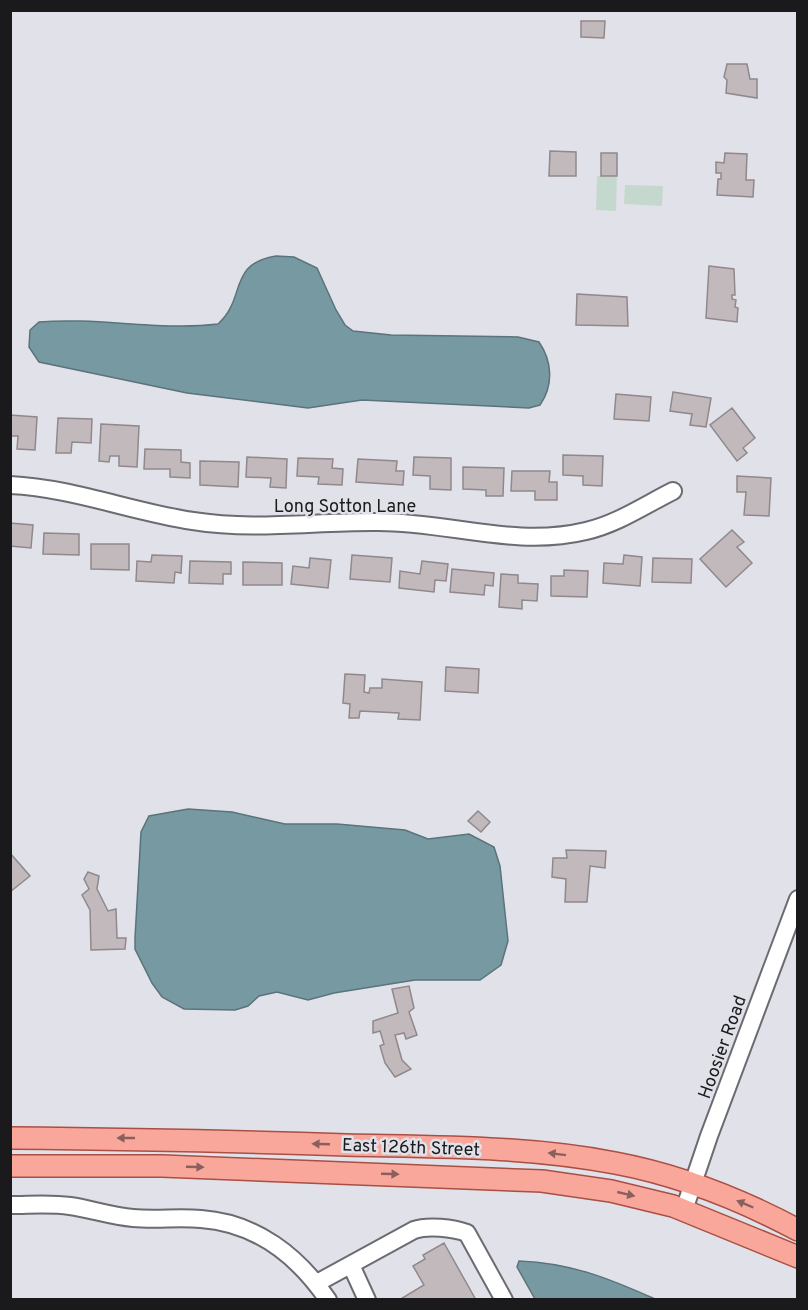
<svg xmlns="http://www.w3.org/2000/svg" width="808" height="1310" font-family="Overpass,sans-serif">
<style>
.green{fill:#c5d8ce}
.water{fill:#7799a2;stroke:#5b737a;stroke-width:1.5}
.building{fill:#c1b9bc;stroke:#90888b;stroke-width:1.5}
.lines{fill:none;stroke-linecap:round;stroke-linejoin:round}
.minor-casing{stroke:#6b6b72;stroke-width:20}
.major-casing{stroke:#a94f44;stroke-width:24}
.minor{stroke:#fff;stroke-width:16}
.major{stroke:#faa79b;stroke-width:21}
.oneway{fill:#8a605c}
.labels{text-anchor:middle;stroke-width:5;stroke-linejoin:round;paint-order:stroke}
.street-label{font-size:18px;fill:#1a1a1c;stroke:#e1e2e9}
</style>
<rect width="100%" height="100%" fill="#e1e2e9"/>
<path class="green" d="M 597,176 L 617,177 L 616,211 L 596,210 Z
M 625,185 L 663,186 L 662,206 L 624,204 Z"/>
<path class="water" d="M 276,256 L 294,257 L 317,268 L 336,310 L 345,325 L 353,331 L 391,335 L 518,337 L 539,342 C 552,361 554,385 540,405 L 529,408 L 362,400 L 308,408 L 187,393 L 39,362 L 29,347 L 30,330 L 39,322 C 98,317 159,331 218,324 C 247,298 227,264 276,256 Z
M 188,809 L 232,812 L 285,824 L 337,824 L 405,830 L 428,839 L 469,834 L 494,847 L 500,866 L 508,941 L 501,965 L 480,980 L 415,980 L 334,993 L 308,1000 L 277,992 L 259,996 L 248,1006 L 235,1010 L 184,1009 L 162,997 L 152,983 L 135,949 L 135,938 L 141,832 L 149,816 Z
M 519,1261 C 571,1263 608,1278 655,1299 L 535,1299 L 517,1267 Z"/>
<path class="building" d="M 581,21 L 605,21 L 604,38 L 581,37 Z
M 727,64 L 747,64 L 750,79 L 757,79 L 757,98 L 726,93 L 727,80 L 724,77 Z
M 550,151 L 576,152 L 576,176 L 549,176 Z
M 601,153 L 617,153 L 617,176 L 601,176 Z
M 725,153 L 747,154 L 746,180 L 754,180 L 753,197 L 717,195 L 718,179 L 721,179 L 721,173 L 716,173 L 716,162 L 724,163 Z
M 709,266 L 734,269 L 735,295 L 732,295 L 732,299 L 736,300 L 735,307 L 738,308 L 737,322 L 706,318 Z
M 577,294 L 627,297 L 628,326 L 576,325 Z
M 673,392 L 711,398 L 706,427 L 690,425 L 692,414 L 670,411 Z
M 616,394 L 651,397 L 649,421 L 614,419 Z
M 732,408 L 755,438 L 743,448 L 747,453 L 737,461 L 710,425 Z
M 10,415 L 37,417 L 35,450 L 17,449 L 18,436 L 10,436 Z
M 58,418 L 92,419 L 91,443 L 72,442 L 71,453 L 56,453 Z
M 101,424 L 139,426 L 137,467 L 119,466 L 119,456 L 110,456 L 109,462 L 99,461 Z
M 145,449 L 181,450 L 181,462 L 190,463 L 190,478 L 170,477 L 170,469 L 144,469 Z
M 563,455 L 603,456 L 602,486 L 583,485 L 583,476 L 563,475 Z
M 247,457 L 287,459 L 286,488 L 270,487 L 271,478 L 246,477 Z
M 414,457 L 451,458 L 451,490 L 430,489 L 430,476 L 413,475 Z
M 298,458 L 333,459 L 332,468 L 343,469 L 342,485 L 318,484 L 319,477 L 297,476 Z
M 358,459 L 397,461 L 396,471 L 404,471 L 403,485 L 356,482 Z
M 200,461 L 239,462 L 238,487 L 200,485 Z
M 463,467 L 504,468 L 503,496 L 486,496 L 486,490 L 463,489 Z
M 512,471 L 550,471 L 549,482 L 557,482 L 557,500 L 535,500 L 535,491 L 511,491 Z
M 737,476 L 771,478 L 769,516 L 744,515 L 746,492 L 737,492 Z
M 10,523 L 33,525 L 31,548 L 10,546 Z
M 732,530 L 744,542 L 737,547 L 752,563 L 726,587 L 700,559 Z
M 44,533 L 79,534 L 79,555 L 43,554 Z
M 91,544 L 129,544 L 129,570 L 91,569 Z
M 152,555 L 182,556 L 181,573 L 175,572 L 174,583 L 136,581 L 137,561 L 151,562 Z
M 352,555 L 392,558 L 390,582 L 350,579 Z
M 624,555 L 642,557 L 640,586 L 603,583 L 604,563 L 623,564 Z
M 310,558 L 331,560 L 328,588 L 291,584 L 293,566 L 309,568 Z
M 653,558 L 692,559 L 691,583 L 652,582 Z
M 190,561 L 231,562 L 231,574 L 223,574 L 223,584 L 189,583 Z
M 422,561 L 448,564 L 446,581 L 435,580 L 434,592 L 399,588 L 400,571 L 420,574 Z
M 243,562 L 282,563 L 282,585 L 243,585 Z
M 452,569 L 494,573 L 493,586 L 485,585 L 484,595 L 450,592 Z
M 564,570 L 588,571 L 587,597 L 551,596 L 551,576 L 564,576 Z
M 501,574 L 518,575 L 518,583 L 538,584 L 537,601 L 522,600 L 522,609 L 499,607 Z
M 446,667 L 479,669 L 478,693 L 445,691 Z
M 345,674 L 365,675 L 364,692 L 369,693 L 370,688 L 382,688 L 382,679 L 422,682 L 420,720 L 398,719 L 399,713 L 360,711 L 359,718 L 349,718 L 350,704 L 343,703 Z
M 478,811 L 490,822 L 481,832 L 468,821 Z
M 566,850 L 606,851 L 605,868 L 590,866 L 587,902 L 565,902 L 566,879 L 552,877 L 553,858 L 567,858 Z
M 10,853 L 30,876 L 10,892 Z
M 88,872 L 99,876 L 97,889 L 108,911 L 116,909 L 117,938 L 126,938 L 125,949 L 91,950 L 90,910 L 82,895 L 89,889 L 84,879 Z
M 409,986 L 414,1008 L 409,1012 L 417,1035 L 406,1039 L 404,1033 L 395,1035 L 402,1060 L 411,1069 L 395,1077 L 385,1063 L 380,1046 L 384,1044 L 380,1031 L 373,1033 L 373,1021 L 398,1013 L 392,989 Z
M 444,1243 L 476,1300 L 399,1300 L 424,1285 L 413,1266 L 425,1259 L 423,1255 Z"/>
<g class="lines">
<defs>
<path id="minor" d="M 10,485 C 73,488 132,512 193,521 C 255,531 317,521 379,522 C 449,522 516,548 586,531 C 617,524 645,505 673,491
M 10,1205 C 30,1205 50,1203 70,1206 C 91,1209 111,1216 133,1218 C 156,1220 179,1217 201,1219 C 256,1223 298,1256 328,1300
M 684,1210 L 709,1136 L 798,899
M 351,1265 L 367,1300
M 317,1283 L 414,1230 C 428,1225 453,1228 467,1233 L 504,1300"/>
<path id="major" d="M 10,1138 C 123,1139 235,1141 347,1145 C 436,1147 527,1146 615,1163 C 679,1175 740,1199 798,1230
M 10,1166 L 162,1166 L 542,1181 L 611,1191 L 673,1206 L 798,1257"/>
</defs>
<use href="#minor" class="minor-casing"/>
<use href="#major" class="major-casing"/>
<use href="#minor" class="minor"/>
<use href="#major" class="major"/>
</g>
<defs><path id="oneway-solid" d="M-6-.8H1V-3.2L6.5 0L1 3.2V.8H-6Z" transform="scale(1.5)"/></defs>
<g class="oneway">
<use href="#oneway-solid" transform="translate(126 1138) rotate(-180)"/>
<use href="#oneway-solid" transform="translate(321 1144) rotate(-178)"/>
<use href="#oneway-solid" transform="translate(557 1154) rotate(-173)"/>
<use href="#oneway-solid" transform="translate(195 1167) rotate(2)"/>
<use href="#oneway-solid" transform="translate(390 1174) rotate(2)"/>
<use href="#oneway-solid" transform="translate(626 1194) rotate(13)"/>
<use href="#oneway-solid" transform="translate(745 1204) rotate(-157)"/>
</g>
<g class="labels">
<g class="street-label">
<text x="345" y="512">Long Sotton Lane</text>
<text transform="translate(722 1047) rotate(-70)" y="6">Hoosier Road</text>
<text transform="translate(411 1147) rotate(2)" y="6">East 126th Street</text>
</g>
</g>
<rect width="808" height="1310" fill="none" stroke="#1a1a1c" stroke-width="24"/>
</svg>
